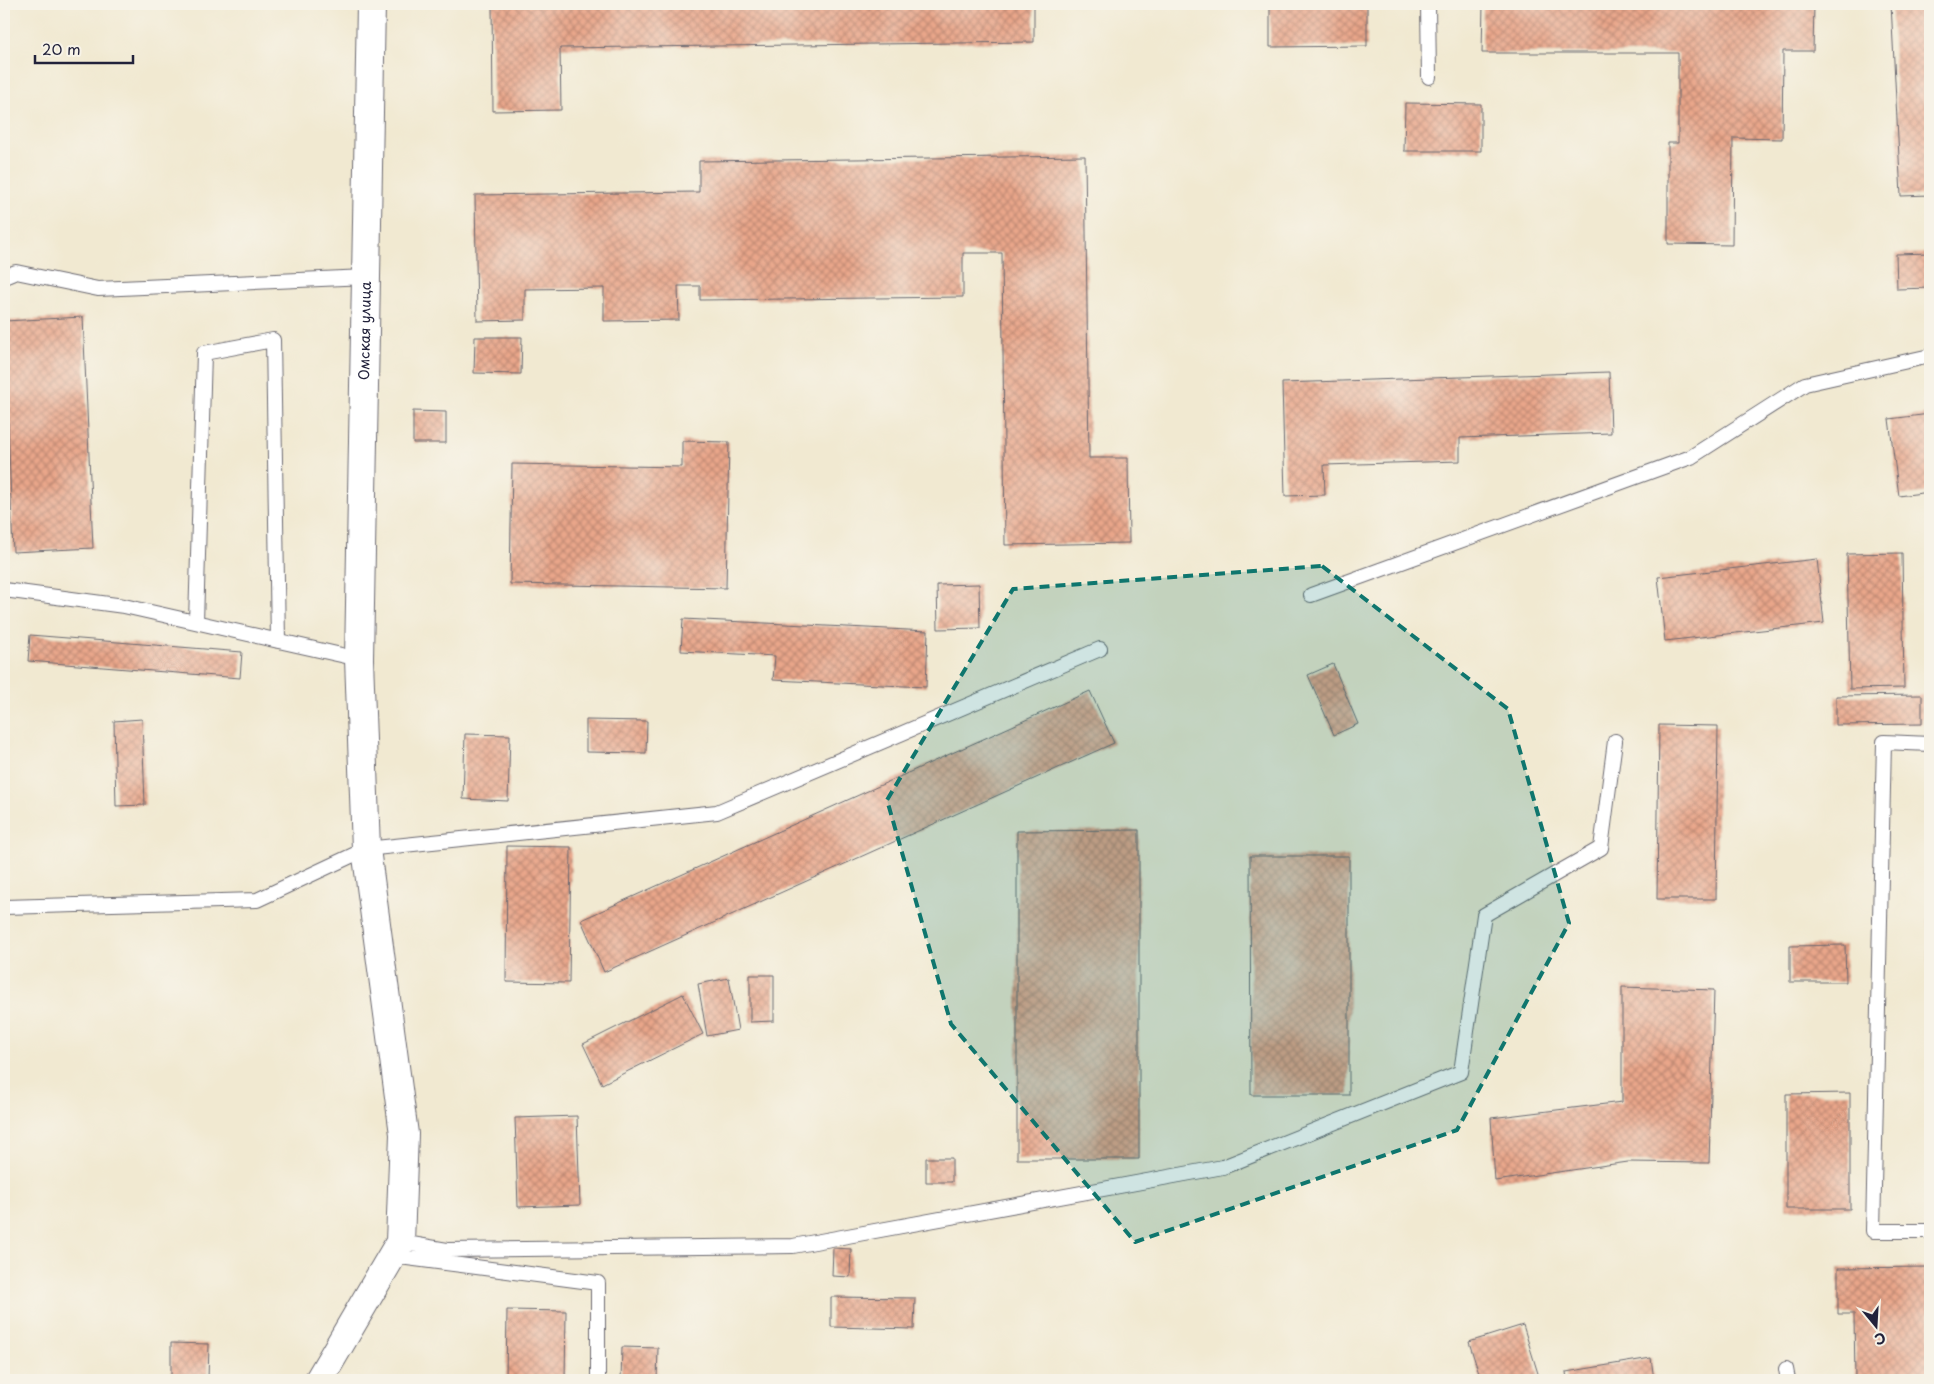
<svg xmlns="http://www.w3.org/2000/svg" width="1934" height="1384" font-family="'Playpen Sans',sans-serif">
<style>
.building{fill:url(#building-cross-hatch)}
.lines{fill:none;stroke-linecap:round;stroke-linejoin:round}
.lane-casing{stroke:#6a6870;stroke-width:16}
.street-casing{stroke:#6a6870;stroke-width:30}
.lane{stroke:#fff;stroke-width:14}
.street{stroke:#fff;stroke-width:28}
.marked{fill:#0f766e;fill-opacity:0.2;stroke:#0f766e;stroke-width:4;stroke-dasharray:10 6;stroke-linejoin:round}
.labels{text-anchor:middle;stroke-width:4;stroke-linejoin:round;paint-order:stroke}
.street-label{font-size:14px;fill:#22223b;stroke:#f7f3e8}
</style>
<defs>
<pattern id="building-cross-hatch" width="8" height="8" patternUnits="userSpaceOnUse" patternTransform="scale(1.25)"><rect width="8" height="8" fill="#e9a68a"/><path d="M0 0l8 8M0 8l8-8" fill="none" stroke="#bc8772"/></pattern>
</defs>
<rect width="100%" height="100%" fill="#f7f3e8"/>
<filter id="ink" filterUnits="userSpaceOnUse"><feTurbulence type="fractalNoise" baseFrequency=".02" numOctaves="2"/><feDisplacementMap in="SourceGraphic" scale="10" xChannelSelector="R" yChannelSelector="G"/><feConvolveMatrix kernelMatrix="1 2 1 2 8 2 1 2 1" color-interpolation-filters="sRGB"/></filter>
<filter id="wash" filterUnits="userSpaceOnUse"><feTurbulence type="fractalNoise" baseFrequency=".0096" numOctaves="4" result="noise"/><feDisplacementMap in="SourceGraphic" scale="20" xChannelSelector="R" yChannelSelector="G"/><feGaussianBlur stdDeviation="1.12" result="paint"/><feColorMatrix in="noise" values="0 0 0 0 0 0 0 0 0 0 0 0 0 0 0 0 0 1.4 0 .05"/><feComposite in="paint" operator="in"/></filter>
<g filter="url(#wash)">
<rect width="100%" height="100%" fill="#f1e9d1"/>
<g id="blocks">
<path class="building" d="M 492,4 L 1034,4 L 1034,42 L 560,48 L 561,110 L 493,111 Z
M 1270,4 L 1367,4 L 1367,46 L 1270,47 Z
M 1483,4 L 1814,4 L 1813,51 L 1783,51 L 1782,139 L 1733,138 L 1732,245 L 1668,244 L 1668,143 L 1678,143 L 1678,53 L 1482,53 Z
M 1891,4 L 1930,4 L 1930,195 L 1901,196 Z
M 1405,103 L 1481,104 L 1481,151 L 1404,151 Z
M 1085,156 L 1089,458 L 1128,458 L 1129,543 L 1005,545 L 1002,253 L 963,253 L 963,297 L 700,300 L 700,286 L 678,286 L 679,320 L 604,321 L 604,288 L 525,289 L 525,320 L 477,321 L 475,195 L 699,192 L 699,161 Z
M 1930,253 L 1930,288 L 1897,289 L 1896,254 Z
M 83,317 L 93,548 L 13,552 L 4,321 Z
M 475,337 L 522,337 L 521,374 L 474,373 Z
M 1609,372 L 1611,433 L 1460,438 L 1460,461 L 1324,465 L 1325,495 L 1285,496 L 1282,383 Z
M 413,411 L 446,412 L 446,443 L 413,443 Z
M 1930,414 L 1930,492 L 1899,496 L 1889,419 Z
M 682,441 L 729,442 L 726,588 L 510,584 L 512,464 L 682,467 Z
M 1902,553 L 1904,688 L 1850,689 L 1847,554 Z
M 1817,559 L 1824,623 L 1665,641 L 1658,577 Z
M 979,584 L 980,628 L 938,629 L 937,585 Z
M 683,619 L 928,631 L 926,687 L 773,680 L 775,656 L 681,651 Z
M 30,635 L 242,652 L 240,678 L 28,661 Z
M 1333,664 L 1358,724 L 1334,735 L 1308,675 Z
M 1090,691 L 1114,743 L 604,972 L 581,920 Z
M 1922,695 L 1922,724 L 1836,725 L 1836,696 Z
M 142,719 L 145,805 L 116,806 L 114,721 Z
M 586,720 L 647,721 L 646,753 L 586,752 Z
M 1659,725 L 1718,726 L 1716,899 L 1657,899 Z
M 465,734 L 510,735 L 508,801 L 463,799 Z
M 1927,758 L 1930,758 L 1930,1035 L 1929,1035 Z
M 1139,830 L 1139,1159 L 1017,1159 L 1017,831 Z
M 507,846 L 571,847 L 569,983 L 506,982 Z
M 1250,856 L 1349,856 L 1349,1095 L 1251,1095 Z
M 1845,945 L 1846,982 L 1790,982 L 1790,946 Z
M 750,975 L 774,975 L 774,1021 L 750,1022 Z
M 729,978 L 738,1030 L 707,1036 L 698,984 Z
M 1622,987 L 1714,990 L 1709,1163 L 1628,1162 L 1495,1181 L 1491,1118 L 1622,1102 Z
M 683,994 L 703,1034 L 602,1084 L 583,1044 Z
M 1850,1093 L 1850,1209 L 1786,1209 L 1786,1094 Z
M 577,1116 L 580,1205 L 518,1207 L 515,1118 Z
M 926,1158 L 952,1158 L 952,1182 L 926,1182 Z
M 833,1248 L 851,1249 L 850,1277 L 832,1276 Z
M 1930,1267 L 1930,1380 L 1855,1380 L 1854,1314 L 1838,1314 L 1838,1268 Z
M 831,1297 L 915,1298 L 914,1329 L 831,1327 Z
M 507,1310 L 566,1311 L 565,1380 L 506,1380 Z
M 1523,1325 L 1540,1380 L 1481,1380 L 1469,1342 Z
M 171,1343 L 209,1344 L 208,1380 L 171,1380 Z
M 622,1347 L 658,1348 L 657,1380 L 621,1380 Z
M 1651,1358 L 1654,1380 L 1567,1380 L 1566,1372 Z"/>
</g>
</g>
<g filter="url(#ink)">
<use href="#blocks" fill-opacity="0" stroke="#6a6870" stroke-width="1"/>
<g class="lines">
<defs>
<path id="lane" d="M 1428,4 L 1429,77
M 4,277 L 16,272 L 98,289 L 366,277
M 4,590 L 124,606 L 359,659
M 1311,595 L 1691,457 L 1805,384 L 1930,356
M 196,622 L 204,353 L 273,340 L 278,641
M 1930,744 L 1884,742 L 1873,1231 L 1930,1231
M 4,907 L 257,900 L 366,849 L 717,812 L 1100,649
M 400,1242 L 447,1250 L 793,1246 L 1223,1167 L 1461,1072 L 1484,915 L 1601,848 L 1615,741
M 392,1256 L 598,1283 L 598,1380
M 1786,1369 L 1788,1380"/>
<g id="street">
<path id="s1" d="M 319,1380 L 400,1242 L 404,1134 L 366,849 L 359,659 L 371,4"/>
</g>
</defs>
<use href="#lane" class="lane-casing"/>
<use href="#street" class="street-casing"/>
<use href="#lane" class="lane"/>
<use href="#street" class="street"/>
</g>
</g>
<path class="marked" d="M 1322,566 L 1508,709 L 1569,923 L 1457,1130 L 1135,1242 L 951,1024 L 887,800 L 1013,589 Z"/>
<g class="labels">
<g class="street-label">
<text dy="5" stroke="none"><textPath href="#s1" startOffset="1074">Омская улица</textPath></text>
</g>
</g>
<rect width="1934" height="1384" fill="none" stroke="#f7f3e8" stroke-width="20"/>
<g transform="translate(1876 1326) rotate(162)" stroke="#f7f3e8" stroke-width="4" paint-order="stroke">
<path d="M0-4L9 19L0 12L-9 19Z" fill="#22223b"/>
<text y="-8" font-size="14" font-weight="bold" text-anchor="middle" fill="#22223b">С</text>
</g>
<path d="M35 55v8h98v-8" fill="none" stroke="#22223b" stroke-width="2.5"/>
<text x="42" y="55" font-size="15" fill="#22223b" stroke="#f7f3e8" stroke-width="4" paint-order="stroke">20 m</text>
</svg>
